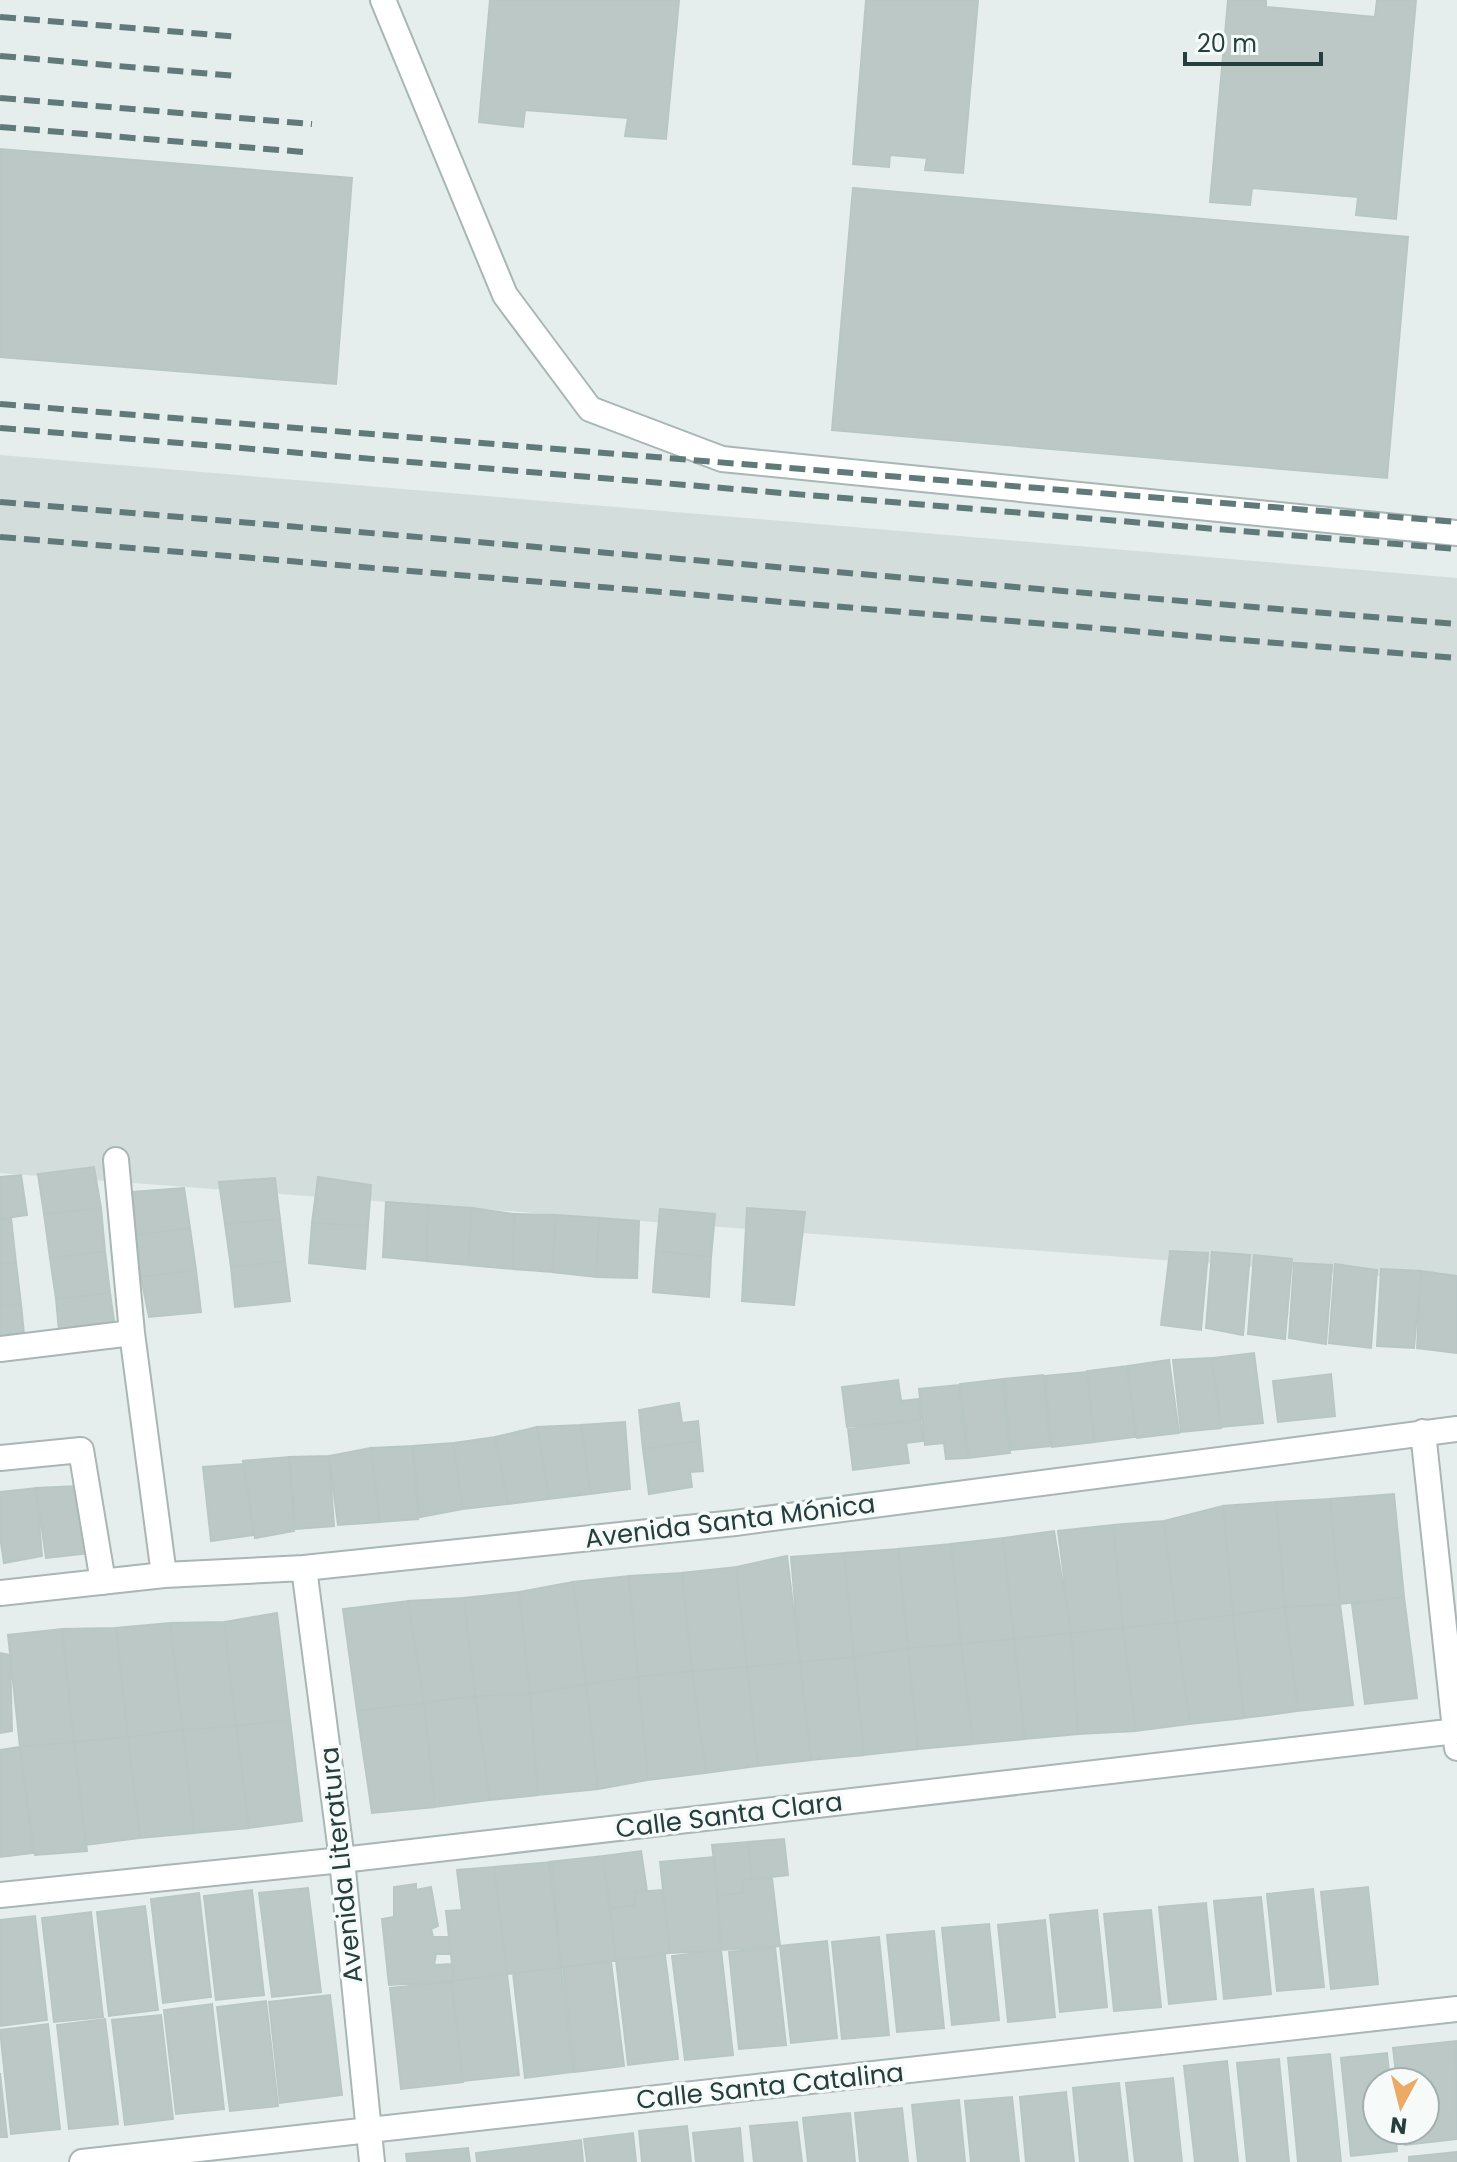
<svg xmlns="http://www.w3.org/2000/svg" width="1457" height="2162" font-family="Poppins,sans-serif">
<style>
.built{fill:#d3dddc}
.building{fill:#bbc8c6;stroke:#b8c7c5;stroke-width:2}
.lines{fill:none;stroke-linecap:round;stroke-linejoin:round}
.minor-casing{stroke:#a8b6b5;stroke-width:28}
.minor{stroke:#fff;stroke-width:24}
.rail{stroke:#607a7a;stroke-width:6;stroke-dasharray:16 8;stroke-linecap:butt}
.labels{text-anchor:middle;stroke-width:7;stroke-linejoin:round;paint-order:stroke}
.street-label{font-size:26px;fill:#253f3f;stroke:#f6faf9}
</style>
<rect width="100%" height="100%" fill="#e5eeec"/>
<path class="built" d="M 0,455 L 1457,578 L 1457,1282 L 0,1173 Z"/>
<path class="building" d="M 490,0 L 679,0 L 666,139 L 625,136 L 628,118 L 525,110 L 523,127 L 479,122 Z
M 866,0 L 978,0 L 963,173 L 925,170 L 927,158 L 890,155 L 889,167 L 853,164 Z
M 1228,0 L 1266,0 L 1266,7 L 1375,17 L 1377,0 L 1416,0 L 1396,219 L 1356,215 L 1358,197 L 1252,188 L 1250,205 L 1210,202 Z
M 0,149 L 352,178 L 336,384 L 0,357 Z
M 853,188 L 1408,237 L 1387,478 L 832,430 Z
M 94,1167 L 101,1208 L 44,1214 L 38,1174 Z
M 21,1175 L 27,1215 L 0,1219 L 0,1177 Z
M 318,1177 L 371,1185 L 368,1226 L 312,1223 Z
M 275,1178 L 280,1219 L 225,1224 L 219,1182 Z
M 184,1188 L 190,1228 L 137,1235 L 132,1192 Z
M 386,1202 L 428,1205 L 426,1261 L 383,1257 Z
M 428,1205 L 472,1208 L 468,1265 L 426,1261 Z
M 101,1208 L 105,1251 L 50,1258 L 44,1214 Z
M 472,1208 L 514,1214 L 513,1269 L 468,1265 Z
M 747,1208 L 805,1212 L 794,1305 L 742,1301 Z
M 660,1209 L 715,1214 L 711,1257 L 656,1251 Z
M 514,1214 L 556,1215 L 552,1272 L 513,1269 Z
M 556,1215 L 599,1218 L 596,1277 L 552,1272 Z
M 11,1218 L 16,1263 L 0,1264 L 0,1220 Z
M 599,1218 L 639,1221 L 637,1278 L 596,1277 Z
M 280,1219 L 285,1261 L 231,1267 L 225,1224 Z
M 312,1223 L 368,1226 L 365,1269 L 309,1263 Z
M 190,1228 L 196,1270 L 141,1277 L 137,1235 Z
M 105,1251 L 110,1293 L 56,1299 L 50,1258 Z
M 656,1251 L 711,1257 L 709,1297 L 653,1292 Z
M 1170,1251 L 1208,1253 L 1201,1330 L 1161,1325 Z
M 1212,1252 L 1250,1255 L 1243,1335 L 1206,1328 Z
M 1254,1255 L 1292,1259 L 1285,1339 L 1248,1334 Z
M 285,1261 L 290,1301 L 235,1307 L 231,1267 Z
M 16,1263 L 21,1304 L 0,1306 L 0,1264 Z
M 1294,1263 L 1332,1265 L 1326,1344 L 1289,1338 Z
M 1335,1264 L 1377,1270 L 1371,1348 L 1329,1343 Z
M 1381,1269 L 1421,1271 L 1414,1348 L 1377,1346 Z
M 196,1270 L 201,1312 L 149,1317 L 141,1277 Z
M 1421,1271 L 1457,1276 L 1457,1353 L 1417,1348 Z
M 110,1293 L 116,1335 L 60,1342 L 56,1299 Z
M 21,1304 L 25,1344 L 0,1346 L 0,1306 Z
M 1254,1353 L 1263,1423 L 1221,1427 L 1212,1358 Z
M 1211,1358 L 1221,1428 L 1181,1432 L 1173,1360 Z
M 1169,1360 L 1179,1433 L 1137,1438 L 1127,1366 Z
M 1127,1366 L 1135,1437 L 1095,1442 L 1087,1371 Z
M 1087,1372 L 1094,1442 L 1052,1447 L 1045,1376 Z
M 1331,1374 L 1335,1416 L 1278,1422 L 1273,1381 Z
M 1043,1375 L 1050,1446 L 1011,1450 L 1004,1379 Z
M 1002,1379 L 1010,1453 L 969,1458 L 960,1384 Z
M 898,1380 L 901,1401 L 918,1399 L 921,1419 L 847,1427 L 842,1387 Z
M 959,1385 L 967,1458 L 946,1459 L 944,1443 L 925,1445 L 919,1389 Z
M 679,1403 L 682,1423 L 698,1421 L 700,1441 L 643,1449 L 639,1410 Z
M 920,1420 L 923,1441 L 906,1443 L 909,1463 L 853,1470 L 848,1429 Z
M 625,1422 L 630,1489 L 591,1494 L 581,1425 Z
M 581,1425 L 591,1494 L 549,1499 L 537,1427 Z
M 537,1427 L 549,1499 L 508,1504 L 495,1437 Z
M 495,1437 L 508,1504 L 463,1509 L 453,1443 Z
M 700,1441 L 703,1471 L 690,1472 L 692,1487 L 649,1494 L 643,1449 Z
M 453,1443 L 463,1509 L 420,1517 L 413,1446 Z
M 413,1446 L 418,1519 L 380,1522 L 371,1448 Z
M 371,1448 L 380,1522 L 338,1525 L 329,1456 Z
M 329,1456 L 334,1526 L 296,1529 L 289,1457 Z
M 289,1457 L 294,1531 L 255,1538 L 243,1461 Z
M 243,1464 L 254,1535 L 211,1541 L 203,1467 Z
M 80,1486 L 90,1553 L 46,1558 L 36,1488 Z
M 36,1488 L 42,1556 L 4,1563 L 0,1536 L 0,1492 Z
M 1394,1494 L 1404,1597 L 1340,1604 L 1330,1499 Z
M 1330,1499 L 1340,1604 L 1285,1607 L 1276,1502 Z
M 1276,1502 L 1285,1607 L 1233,1615 L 1223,1506 Z
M 1223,1506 L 1233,1615 L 1176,1622 L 1164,1521 Z
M 1164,1521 L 1176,1622 L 1123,1628 L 1113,1525 Z
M 1113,1525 L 1123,1628 L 1071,1633 L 1058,1531 Z
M 1054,1531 L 1071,1633 L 1014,1639 L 1003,1538 Z
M 1003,1538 L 1014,1639 L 961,1644 L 951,1544 Z
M 951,1544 L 961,1644 L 908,1648 L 898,1549 Z
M 898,1549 L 908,1648 L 854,1657 L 844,1553 Z
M 844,1553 L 854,1657 L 800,1662 L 791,1557 Z
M 787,1556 L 800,1662 L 747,1667 L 736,1567 Z
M 736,1567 L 747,1667 L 692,1671 L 682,1573 Z
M 682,1573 L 692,1671 L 638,1677 L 629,1576 Z
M 629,1576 L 638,1677 L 586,1684 L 573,1582 Z
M 573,1582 L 586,1684 L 530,1694 L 519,1592 Z
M 519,1592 L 530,1694 L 475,1696 L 464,1598 Z
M 1404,1597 L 1417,1698 L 1365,1704 L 1352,1604 Z
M 464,1598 L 475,1696 L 424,1703 L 408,1601 Z
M 408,1601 L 424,1703 L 357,1711 L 343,1609 Z
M 1340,1604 L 1353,1705 L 1298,1711 L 1285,1607 Z
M 1285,1607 L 1298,1711 L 1244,1718 L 1233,1615 Z
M 277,1613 L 290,1720 L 236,1726 L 224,1622 Z
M 1233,1615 L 1244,1718 L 1190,1724 L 1176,1622 Z
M 224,1622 L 236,1726 L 183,1730 L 170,1623 Z
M 1176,1622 L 1190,1724 L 1136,1731 L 1123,1628 Z
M 170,1623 L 183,1730 L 128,1737 L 116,1628 Z
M 116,1628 L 128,1737 L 74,1742 L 62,1629 Z
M 1123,1628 L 1136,1731 L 1078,1734 L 1071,1633 Z
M 62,1629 L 74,1742 L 20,1747 L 8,1635 Z
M 1071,1633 L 1078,1734 L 1025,1739 L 1014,1639 Z
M 1014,1639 L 1025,1739 L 973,1744 L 961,1644 Z
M 961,1644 L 973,1744 L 918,1749 L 908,1648 Z
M 908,1648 L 918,1749 L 864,1755 L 854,1657 Z
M 0,1653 L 10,1655 L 12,1731 L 0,1733 Z
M 854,1657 L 864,1755 L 811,1760 L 800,1662 Z
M 800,1662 L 811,1760 L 758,1766 L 747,1667 Z
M 747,1667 L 758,1766 L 706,1773 L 692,1671 Z
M 692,1671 L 706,1773 L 648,1780 L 638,1677 Z
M 638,1677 L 648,1780 L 598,1789 L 586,1684 Z
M 586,1684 L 598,1789 L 538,1795 L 530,1694 Z
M 530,1694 L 538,1795 L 490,1800 L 475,1696 Z
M 475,1696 L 490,1800 L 435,1807 L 424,1703 Z
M 424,1703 L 435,1807 L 372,1813 L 357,1711 Z
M 290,1720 L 302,1821 L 249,1828 L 236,1726 Z
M 236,1726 L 249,1828 L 194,1833 L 183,1730 Z
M 183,1730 L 194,1833 L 140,1838 L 128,1737 Z
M 128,1737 L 140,1838 L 86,1845 L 74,1742 Z
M 74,1742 L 87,1851 L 35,1855 L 20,1747 Z
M 20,1747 L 33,1853 L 0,1857 L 0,1750 Z
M 784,1839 L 788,1875 L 752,1879 L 748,1842 Z
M 748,1842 L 752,1879 L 742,1880 L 743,1893 L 718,1895 L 712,1845 Z
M 641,1851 L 647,1891 L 635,1892 L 635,1905 L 610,1909 L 603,1856 Z
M 603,1856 L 616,1960 L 561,1968 L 549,1862 Z
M 714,1857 L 721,1950 L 670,1953 L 660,1862 Z
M 552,1862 L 561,1968 L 507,1974 L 494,1867 Z
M 494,1867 L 507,1974 L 454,1981 L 446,1911 L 462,1910 L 457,1870 Z
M 772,1878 L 780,1946 L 721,1950 L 718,1895 L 743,1893 L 742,1880 Z
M 416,1884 L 416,1890 L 431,1887 L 438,1926 L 431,1929 L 433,1937 L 448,1937 L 450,1954 L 436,1954 L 434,1965 L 451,1964 L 454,1981 L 389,1985 L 382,1919 L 394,1917 L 394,1887 Z
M 1368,1887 L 1378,1984 L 1331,1989 L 1321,1892 Z
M 308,1888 L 321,1992 L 272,1997 L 259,1893 Z
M 1313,1889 L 1324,1987 L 1277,1991 L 1267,1894 Z
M 252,1890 L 264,1995 L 216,2000 L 204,1896 Z
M 663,1890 L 670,1953 L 616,1960 L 610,1909 L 635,1905 L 635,1892 Z
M 199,1893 L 211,1997 L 163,2003 L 151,1899 Z
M 1261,1897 L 1271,1994 L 1224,1999 L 1214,1901 Z
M 1206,1903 L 1216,1999 L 1169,2004 L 1159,1907 Z
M 145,1906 L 158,2010 L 109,2016 L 97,1912 Z
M 1097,1910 L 1107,2007 L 1060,2012 L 1050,1915 Z
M 1151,1910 L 1161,2007 L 1114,2011 L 1104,1914 Z
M 91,1912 L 103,2017 L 54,2022 L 42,1918 Z
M 35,1916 L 47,2020 L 0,2026 L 0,1920 Z
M 1045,1920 L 1055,2017 L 1008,2022 L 998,1925 Z
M 989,1924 L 999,2020 L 952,2025 L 942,1928 Z
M 934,1931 L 944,2028 L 897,2032 L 887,1935 Z
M 879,1937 L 889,2035 L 842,2039 L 832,1942 Z
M 827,1941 L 837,2038 L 791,2043 L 780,1946 Z
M 775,1947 L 786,2045 L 739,2049 L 729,1952 Z
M 721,1950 L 733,2055 L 685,2060 L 672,1956 Z
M 665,1955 L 678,2059 L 628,2065 L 616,1960 Z
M 611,1962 L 624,2066 L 575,2072 L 563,1967 Z
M 561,1968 L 573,2072 L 525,2078 L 513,1973 Z
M 507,1974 L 519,2075 L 463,2081 L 451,1981 Z
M 452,1982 L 463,2082 L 401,2089 L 390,1988 Z
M 330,1995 L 342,2095 L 280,2103 L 269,2002 Z
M 266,2001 L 278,2106 L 230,2111 L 217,2007 Z
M 212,2004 L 224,2109 L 176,2114 L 164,2010 Z
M 161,2015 L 173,2119 L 125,2125 L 112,2020 Z
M 105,2019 L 118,2124 L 69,2129 L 57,2025 Z
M 48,2024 L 60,2129 L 11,2134 L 0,2030 Z
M 1456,2041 L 1457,2139 L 1405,2145 L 1403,2130 L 1425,2130 L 1425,2082 L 1397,2082 L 1393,2048 Z
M 1387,2053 L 1390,2082 L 1377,2082 L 1377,2130 L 1395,2130 L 1397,2151 L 1351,2156 L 1341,2058 Z
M 1330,2054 L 1341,2162 L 1298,2162 L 1288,2058 Z
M 1279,2059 L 1289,2162 L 1247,2162 L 1237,2063 Z
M 1227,2061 L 1238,2162 L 1195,2162 L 1184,2066 Z
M 0,2073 L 7,2137 L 0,2137 Z
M 1173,2078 L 1182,2162 L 1135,2162 L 1126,2083 Z
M 1119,2083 L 1128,2162 L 1080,2162 L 1073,2088 Z
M 1066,2092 L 1074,2162 L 1026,2162 L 1020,2097 Z
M 1012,2097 L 1019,2162 L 971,2162 L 965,2101 Z
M 959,2100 L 965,2162 L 918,2162 L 912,2105 Z
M 902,2108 L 908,2162 L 860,2162 L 855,2113 Z
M 850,2113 L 855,2162 L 808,2162 L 803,2118 Z
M 797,2122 L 802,2162 L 754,2162 L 750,2126 Z
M 687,2126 L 691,2162 L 642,2162 L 639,2131 Z
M 740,2128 L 743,2162 L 696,2162 L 693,2133 Z
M 633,2133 L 636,2162 L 587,2162 L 584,2139 Z
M 581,2140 L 583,2162 L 477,2162 L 476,2153 Z
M 468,2148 L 470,2162 L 407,2162 L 406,2154 Z
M 1457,2152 L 1457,2162 L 1409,2162 L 1409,2157 Z"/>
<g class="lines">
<defs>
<path id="minor" d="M 383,0 L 505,295 L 590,409 L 722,459 L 1457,533
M 116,1160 L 132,1333 L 164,1575
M 0,1349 L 132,1333
M 1423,1432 L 1457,1748
M 0,1458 L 81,1450 L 103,1582
M 304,1568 L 342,1860 L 372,2162
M 0,1593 L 164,1575 L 304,1568 L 735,1523 L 1457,1429
M 0,1895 L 342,1860 L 1457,1731
M 82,2162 L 1457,2009"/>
</defs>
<use href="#minor" class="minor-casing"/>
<use href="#minor" class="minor"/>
<path class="rail" d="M 0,17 L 239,37
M 0,56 L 236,76
M 0,98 L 312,124
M 0,127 L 304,152
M 0,404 L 1457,522
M 0,428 L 1457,549
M 0,502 L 1457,624
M 0,537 L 1457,658"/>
</g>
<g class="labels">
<g class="street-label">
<text transform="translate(730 1521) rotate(-7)" y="9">Avenida Santa Mónica</text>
<text transform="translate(729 1815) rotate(-7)" y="9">Calle Santa Clara</text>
<text transform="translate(341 1865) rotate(-96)" y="9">Avenida Literatura</text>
<text transform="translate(770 2086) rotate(-6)" y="9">Calle Santa Catalina</text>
</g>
</g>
<g transform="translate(1401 2106) rotate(187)"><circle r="38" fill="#f6faf9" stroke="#a2afaf" stroke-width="2"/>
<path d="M0-6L14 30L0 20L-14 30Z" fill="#ebaa66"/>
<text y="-12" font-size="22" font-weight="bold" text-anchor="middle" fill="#253f3f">N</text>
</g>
<path d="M1185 52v12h136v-12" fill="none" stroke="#253f3f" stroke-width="4"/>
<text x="1197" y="52" font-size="24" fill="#253f3f" stroke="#f6faf9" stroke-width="6" paint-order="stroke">20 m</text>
</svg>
